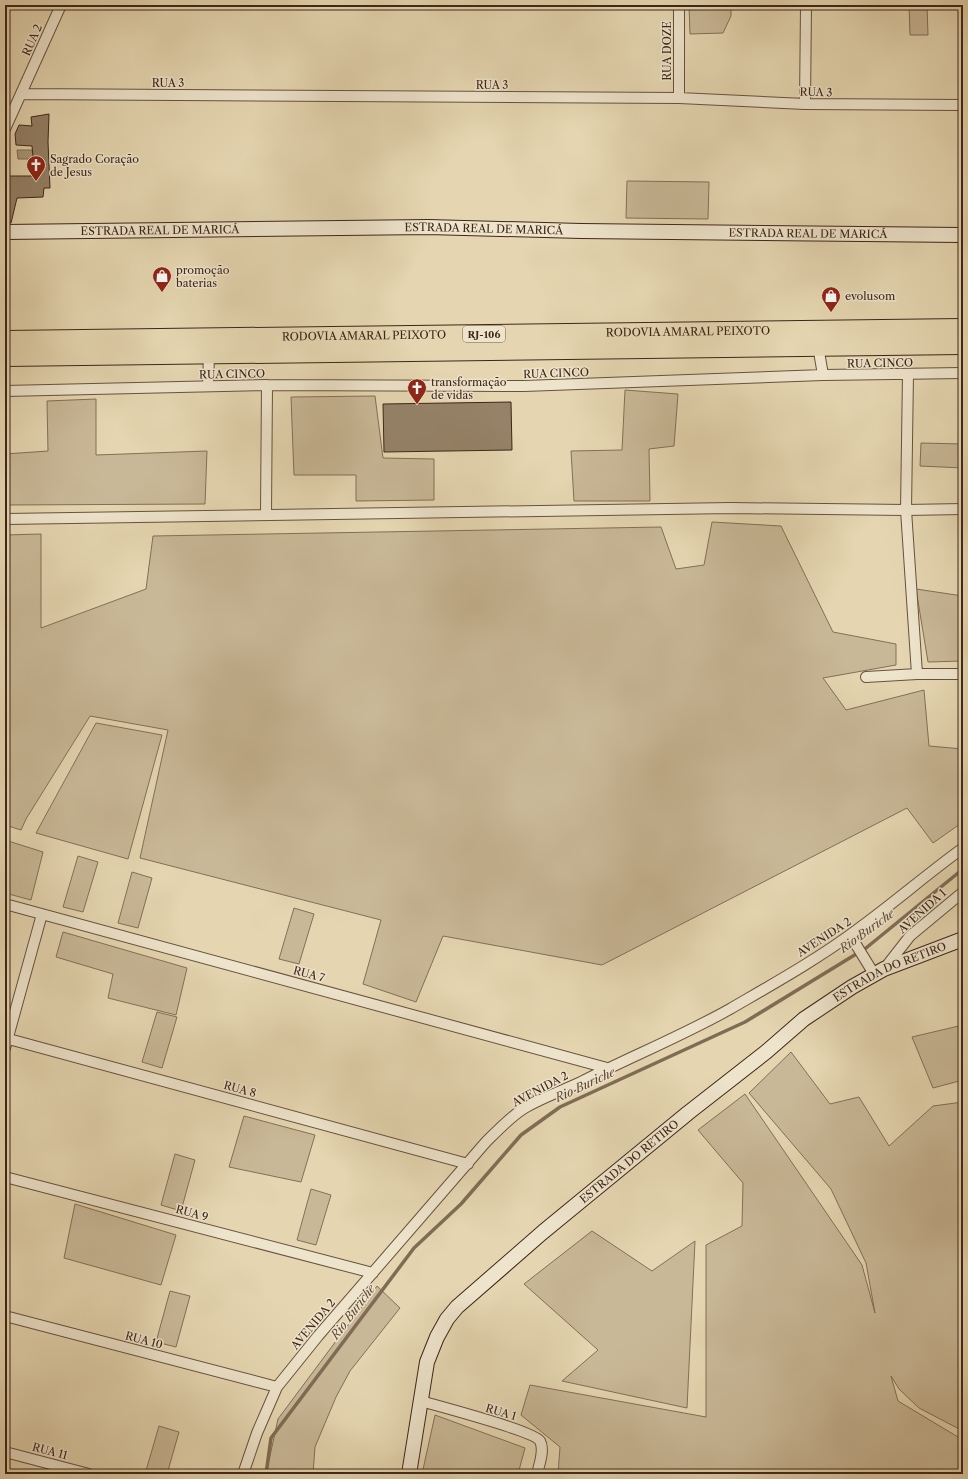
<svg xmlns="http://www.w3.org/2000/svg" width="968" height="1479" font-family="'Libre Caslon Text',serif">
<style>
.green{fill:#c9b897;stroke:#846f58}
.water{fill:#ac9a7d;stroke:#806c55}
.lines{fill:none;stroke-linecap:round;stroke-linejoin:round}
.stream{stroke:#806c55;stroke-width:3.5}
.building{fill:#958268;stroke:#3e2619}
.street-casing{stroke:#68523f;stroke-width:12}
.secondary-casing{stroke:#3e2619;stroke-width:16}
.highway-casing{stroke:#3e2619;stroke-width:20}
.street{stroke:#eee4cc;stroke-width:10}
.secondary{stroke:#eee4cc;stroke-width:14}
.highway{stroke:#e5d6b1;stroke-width:18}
.labels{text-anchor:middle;stroke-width:3;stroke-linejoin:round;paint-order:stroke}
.shield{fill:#eee4cc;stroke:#735f4f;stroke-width:1}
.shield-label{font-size:10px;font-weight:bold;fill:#3e2619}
.street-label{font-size:11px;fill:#3e2619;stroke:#eee4cc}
.poi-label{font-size:11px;fill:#3e2619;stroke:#eee4cc;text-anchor:start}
.water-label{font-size:12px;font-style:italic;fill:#5f4937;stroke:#eee4cc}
</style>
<rect width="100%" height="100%" fill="#e5d6b1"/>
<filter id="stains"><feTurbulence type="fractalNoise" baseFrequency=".005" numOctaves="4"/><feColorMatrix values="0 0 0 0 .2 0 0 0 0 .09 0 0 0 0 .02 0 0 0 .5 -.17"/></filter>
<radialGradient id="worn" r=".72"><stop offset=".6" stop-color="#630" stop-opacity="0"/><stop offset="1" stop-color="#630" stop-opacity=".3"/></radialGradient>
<path class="green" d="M 689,5 L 731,5 L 731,16 L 723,33 L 690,34 Z
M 909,5 L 927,5 L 928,35 L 910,35 Z
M 627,181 L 709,182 L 708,219 L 626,218 Z
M 625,390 L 678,394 L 674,446 L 649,449 L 650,501 L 574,501 L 571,451 L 622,450 Z
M 375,396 L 383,458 L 434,459 L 434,500 L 356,501 L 356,475 L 294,475 L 291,397 Z
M 96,399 L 96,455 L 207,451 L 205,504 L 5,505 L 5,454 L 48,451 L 47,401 Z
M 921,443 L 963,444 L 963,468 L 920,466 Z
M 712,522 L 781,526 L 833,632 L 896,644 L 896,665 L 823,678 L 846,710 L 924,690 L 929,746 L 963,749 L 963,822 L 933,843 L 907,808 L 602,965 L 443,936 L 416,1002 L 363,984 L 381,920 L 140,858 L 168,730 L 90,716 L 26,819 L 21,830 L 5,825 L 5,535 L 41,534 L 41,628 L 146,589 L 153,536 L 661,527 L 676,569 L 704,565 Z
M 916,589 L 963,596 L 963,661 L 928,662 Z
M 96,723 L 162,735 L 128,859 L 36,833 Z
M 5,840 L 43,852 L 31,900 L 5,893 Z
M 78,856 L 98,862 L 83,912 L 63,907 Z
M 132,872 L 152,878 L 138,928 L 118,923 Z
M 294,908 L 314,914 L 299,964 L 279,959 Z
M 63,932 L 187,968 L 176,1015 L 108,998 L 113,974 L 56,957 Z
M 157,1012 L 177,1017 L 162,1068 L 142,1062 Z
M 963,1025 L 963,1080 L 933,1088 L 912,1037 Z
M 791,1052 L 830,1104 L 859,1097 L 889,1146 L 933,1106 L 963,1102 L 963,1431 L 919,1408 L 899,1389 L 891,1376 L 898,1401 L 963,1440 L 963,1474 L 558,1474 L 560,1447 L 521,1415 L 530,1385 L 706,1417 L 706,1245 L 742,1226 L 743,1183 L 698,1130 L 745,1094 L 862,1265 L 875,1313 L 866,1263 L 831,1189 L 749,1093 Z
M 244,1116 L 315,1135 L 301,1182 L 229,1167 Z
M 175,1154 L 195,1160 L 181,1211 L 161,1205 Z
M 311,1189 L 331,1195 L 316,1245 L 297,1240 Z
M 75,1204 L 176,1235 L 161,1285 L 64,1258 Z
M 592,1231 L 652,1271 L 695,1241 L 687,1408 L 562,1381 L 598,1350 L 524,1284 Z
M 377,1286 L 400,1308 L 350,1371 L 336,1397 L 315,1447 L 313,1474 L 266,1474 L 278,1419 Z
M 170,1291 L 190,1296 L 176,1347 L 156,1342 Z
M 435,1415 L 525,1448 L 518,1474 L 422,1474 Z
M 159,1426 L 179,1432 L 167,1474 L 145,1474 Z"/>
<path class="water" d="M 17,150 L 32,150 L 33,159 L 18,159 Z"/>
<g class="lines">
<path class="stream" d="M 266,1474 L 271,1438 L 414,1248 L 461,1204 L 521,1135 L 560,1107 L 745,1022 L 866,948 L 963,869"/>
</g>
<path class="building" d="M 49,114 L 48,142 L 50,188 L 44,188 L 43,197 L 17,198 L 11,223 L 5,224 L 5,176 L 35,176 L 32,146 L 16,145 L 15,134 L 19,125 L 32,126 L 31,117 Z
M 511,402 L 512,450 L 384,452 L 383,404 Z"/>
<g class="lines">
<defs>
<path id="street" d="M 21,94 L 679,98 L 805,104 L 963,105
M 679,98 L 679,5
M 805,104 L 806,5
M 5,129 L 61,5
M 818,346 L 823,375
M 908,374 L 906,510 L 917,674
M 208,386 L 209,354
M 5,391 L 267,385 L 524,386 L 823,375 L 963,373
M 266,514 L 267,385
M 5,519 L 731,508 L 906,510 L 963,509
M 866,677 L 917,674 L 963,674
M 5,904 L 607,1068
M 850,935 L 874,974
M 885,968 L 910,936 L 963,892
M 5,1038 L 468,1164
M 5,1048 L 42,914
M 5,1177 L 373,1273
M 5,1316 L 277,1387
M 421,1401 C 438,1406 534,1431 540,1441 C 545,1450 539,1465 537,1474
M 5,1452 L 89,1474
M 243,1474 L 257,1433 L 277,1387 L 318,1336 L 485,1143 C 497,1131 509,1118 523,1109 C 541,1098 562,1091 581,1082 C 630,1057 682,1036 730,1009 C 773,984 818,959 858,929 C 894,903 927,874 963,848"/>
<g id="secondary">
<path id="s1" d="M 5,232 L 428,227 L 581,231 L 963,235"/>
<path id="s2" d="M 409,1474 L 427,1362 L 437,1337 L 447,1319 L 457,1307 L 543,1232 L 688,1113 L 766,1052 L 804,1019 L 852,987 L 884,969 L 963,939"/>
</g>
<g id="highway">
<path id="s3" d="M 5,340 L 963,328"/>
<path d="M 5,357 L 963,345"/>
</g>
</defs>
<use href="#street" class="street-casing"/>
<use href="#secondary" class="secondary-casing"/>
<use href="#highway" class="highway-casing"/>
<use href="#street" class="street"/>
<use href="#secondary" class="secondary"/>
<use href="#highway" class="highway"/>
</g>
<defs>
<symbol id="church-pin" viewBox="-11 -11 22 30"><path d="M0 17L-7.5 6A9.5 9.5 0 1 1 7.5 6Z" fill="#8f2418" stroke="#eee4cc"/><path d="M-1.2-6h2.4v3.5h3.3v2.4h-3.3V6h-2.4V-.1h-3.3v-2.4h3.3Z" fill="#fff"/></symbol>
<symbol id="shop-pin" viewBox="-11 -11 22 30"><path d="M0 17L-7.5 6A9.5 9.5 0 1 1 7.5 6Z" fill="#8f2418" stroke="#eee4cc"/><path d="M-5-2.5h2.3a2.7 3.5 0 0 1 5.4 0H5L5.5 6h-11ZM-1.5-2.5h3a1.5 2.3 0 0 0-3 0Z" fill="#fff"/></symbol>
</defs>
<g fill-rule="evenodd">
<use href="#church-pin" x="25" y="154" width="22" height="30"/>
<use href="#shop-pin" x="151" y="265" width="22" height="30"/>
<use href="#shop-pin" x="820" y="285" width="22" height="30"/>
<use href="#church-pin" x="406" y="377" width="22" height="30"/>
</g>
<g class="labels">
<rect class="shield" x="463" y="326" width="42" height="16" rx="3"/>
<g class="shield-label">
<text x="484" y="338">RJ-106</text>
</g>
<g class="street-label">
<text transform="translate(32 40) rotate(-66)" y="4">RUA 2</text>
<text transform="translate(667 51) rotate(-90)" y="4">RUA DOZE</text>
<text x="168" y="87">RUA 3</text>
<text x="492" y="89">RUA 3</text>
<text transform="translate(816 92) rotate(1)" y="4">RUA 3</text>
<text dy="4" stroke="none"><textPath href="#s1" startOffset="479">ESTRADA REAL DE MARICÁ</textPath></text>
<text dy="4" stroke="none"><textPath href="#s1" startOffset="155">ESTRADA REAL DE MARICÁ</textPath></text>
<text dy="4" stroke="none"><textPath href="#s1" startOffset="803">ESTRADA REAL DE MARICÁ</textPath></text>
<text dy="4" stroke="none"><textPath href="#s3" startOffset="683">RODOVIA AMARAL PEIXOTO</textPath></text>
<text dy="4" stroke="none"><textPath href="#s3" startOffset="359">RODOVIA AMARAL PEIXOTO</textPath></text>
<text transform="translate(880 363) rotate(-1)" y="4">RUA CINCO</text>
<text transform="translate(556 373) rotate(-2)" y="4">RUA CINCO</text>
<text transform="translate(232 374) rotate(-1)" y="4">RUA CINCO</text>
<text transform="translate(922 911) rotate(-42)" y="4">AVENIDA 1</text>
<text transform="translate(824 937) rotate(-33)" y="4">AVENIDA 2</text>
<text dy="4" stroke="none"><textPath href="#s2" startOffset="726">ESTRADA DO RETIRO</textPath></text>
<text transform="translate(309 974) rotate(15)" y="4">RUA 7</text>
<text transform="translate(240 1089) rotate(15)" y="4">RUA 8</text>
<text transform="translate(540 1089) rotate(-28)" y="4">AVENIDA 2</text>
<text dy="4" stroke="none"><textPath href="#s2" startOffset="402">ESTRADA DO RETIRO</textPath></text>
<text transform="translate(192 1213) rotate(15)" y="4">RUA 9</text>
<text transform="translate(313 1324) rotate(-50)" y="4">AVENIDA 2</text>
<text transform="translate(144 1340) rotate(15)" y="4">RUA 10</text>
<text transform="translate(501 1412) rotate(16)" y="4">RUA 1</text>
<text transform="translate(50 1451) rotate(15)" y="4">RUA 11</text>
</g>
<g class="poi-label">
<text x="50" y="163">Sagrado Coração<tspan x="50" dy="13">de Jesus</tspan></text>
<text x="176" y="274">promoção<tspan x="176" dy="13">baterias</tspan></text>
<text x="845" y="300">evolusom</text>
<text x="431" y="386">transformação<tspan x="431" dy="13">de vidas</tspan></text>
</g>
<g class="water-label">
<text transform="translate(867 931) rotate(-36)" y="4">Rio Buriche</text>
<text transform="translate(585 1085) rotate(-25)" y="4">Rio Buriche</text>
<text transform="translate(353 1312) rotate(-53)" y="4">Rio Buriche</text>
</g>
</g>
<rect width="968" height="1479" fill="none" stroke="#e5d6b1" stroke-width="20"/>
<rect x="6" y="6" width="956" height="1467" fill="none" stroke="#3e2619" stroke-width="2"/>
<rect x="10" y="10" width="948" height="1459" fill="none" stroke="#3e2619"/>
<rect width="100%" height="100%" filter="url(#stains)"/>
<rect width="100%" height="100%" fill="url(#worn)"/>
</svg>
